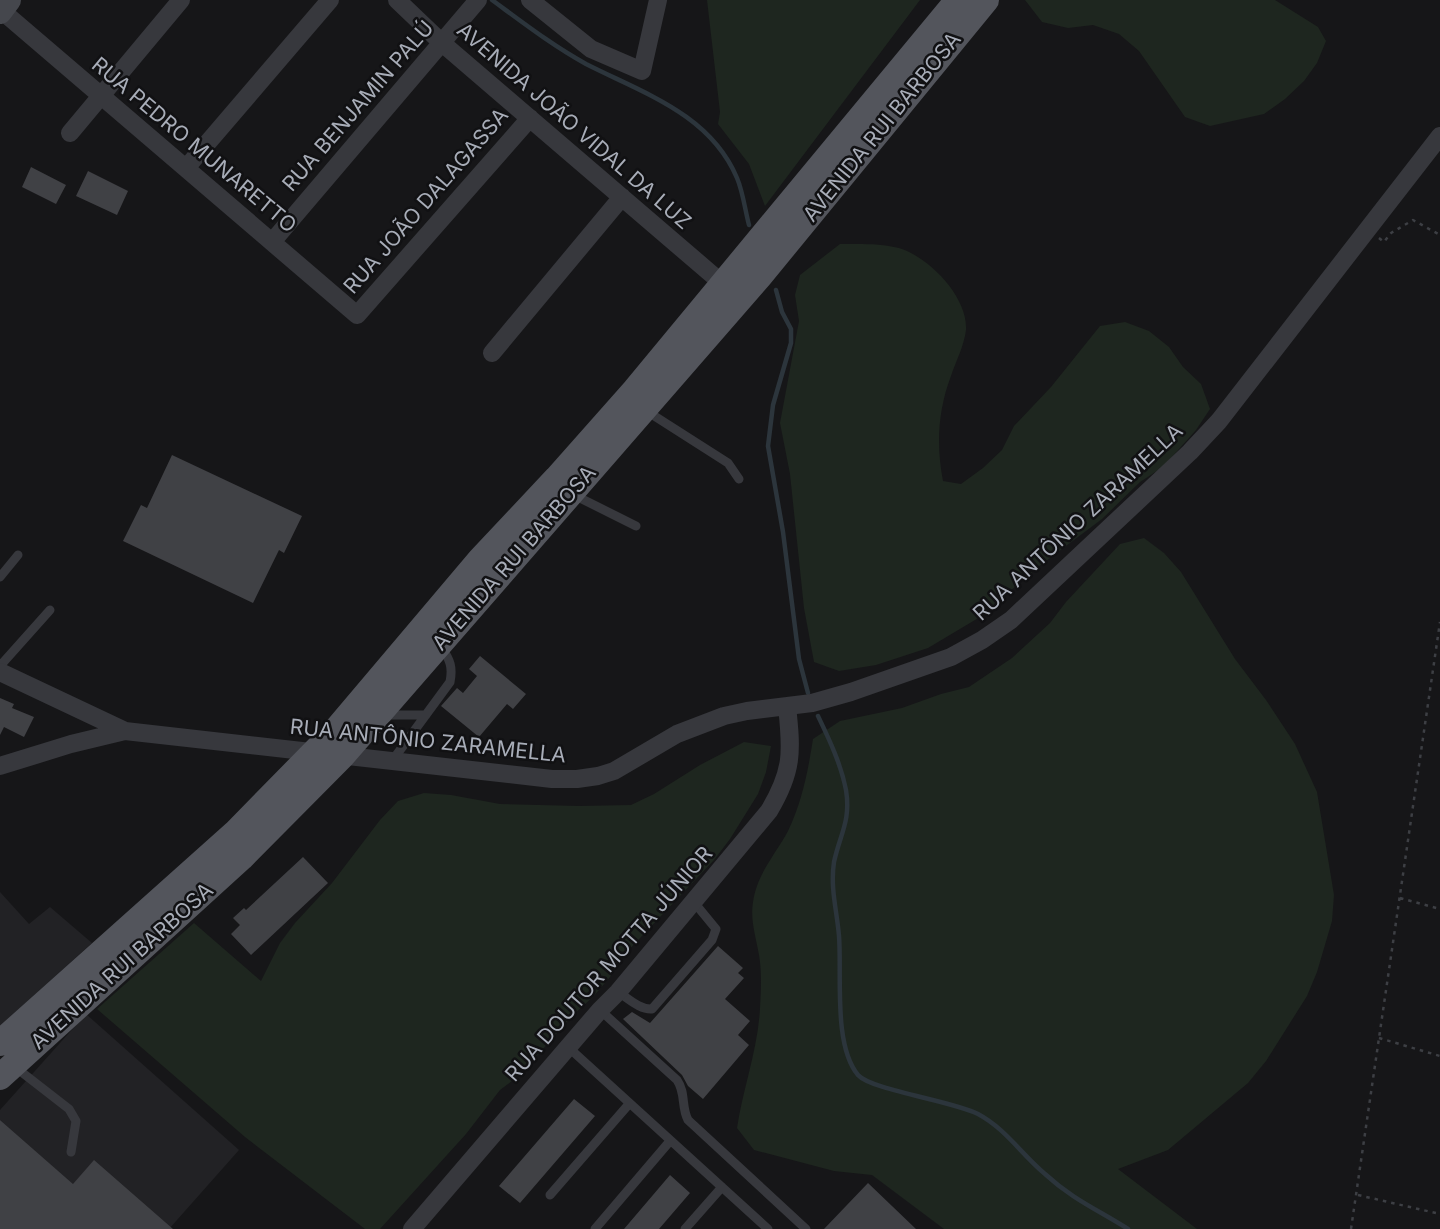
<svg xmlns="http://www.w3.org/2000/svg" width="1440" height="1229" font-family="Inter,sans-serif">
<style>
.built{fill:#222225}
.green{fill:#1e261f}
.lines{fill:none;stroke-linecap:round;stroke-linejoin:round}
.stream{stroke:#2c353c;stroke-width:4.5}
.building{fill:#404145}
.path{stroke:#3d3f44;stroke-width:2.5;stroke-dasharray:3.5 5;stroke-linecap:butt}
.lane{stroke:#37383d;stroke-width:9}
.street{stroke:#37383d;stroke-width:18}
.secondary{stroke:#45474d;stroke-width:24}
.primary{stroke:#53555c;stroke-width:26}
.labels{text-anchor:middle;stroke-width:5;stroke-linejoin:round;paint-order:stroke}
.street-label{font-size:21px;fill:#a8adb8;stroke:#111113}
</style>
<rect width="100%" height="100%" fill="#161618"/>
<path class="built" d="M 0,892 L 29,924 L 50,907 L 92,943 L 0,1026 Z
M 86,1014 L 239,1150 L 169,1229 L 124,1229 L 0,1120 L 0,1110 Z"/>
<path class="green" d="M 707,0 L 920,0 L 765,206 L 749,164 L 718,124 L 720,112 Z
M 1025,0 L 1275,0 L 1318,27 L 1326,41 L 1317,63 L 1304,81 L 1285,99 L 1264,114 L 1210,126 L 1185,117 L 1139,51 L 1119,34 L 1093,25 L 1068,28 L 1042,22 Z
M 840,244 C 859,244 880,243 899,248 C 929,257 968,297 966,330 C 964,346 956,361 951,376 C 938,410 936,445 943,481 L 961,484 L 983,468 L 1002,450 L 1014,426 L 1051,387 L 1100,326 L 1125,322 L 1149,331 L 1169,347 L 1183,367 L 1201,384 L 1210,409 L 1196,430 L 1163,467 L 1140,482 L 1102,519 L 1038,567 L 980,617 L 928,648 L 876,665 L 839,671 L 814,662 L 804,608 L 790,474 L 780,423 L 799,321 L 795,295 L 800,275 Z
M 1144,538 L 1164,553 L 1181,572 L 1235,659 L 1266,700 L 1295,744 L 1317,792 L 1334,895 L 1332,921 L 1317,972 L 1307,996 L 1266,1061 L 1248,1083 L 1168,1150 L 1118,1169 L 1197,1229 L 944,1229 L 872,1175 L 834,1171 L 754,1150 L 737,1128 C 743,1088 758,1049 760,1008 C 761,991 762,972 759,955 C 756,937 750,920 753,902 C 757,874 775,855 788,831 C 802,802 808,771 813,739 L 840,721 L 902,708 L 941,694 L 969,687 L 1012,658 L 1050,623 L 1066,602 L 1120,544 Z
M 744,742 L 771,746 L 766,772 L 758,794 L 730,839 L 714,860 L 623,956 L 610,977 L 593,997 L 573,1015 L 520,1075 L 500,1090 L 466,1134 L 380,1229 L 365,1229 L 245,1137 L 97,1009 L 194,923 L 261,981 L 280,943 L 295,923 L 332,883 L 380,820 L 398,801 L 424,793 L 451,795 L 500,804 L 579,806 L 631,805 L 654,794 L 700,765 Z"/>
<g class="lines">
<path class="stream" d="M 492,0 C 522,22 553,46 586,64 C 643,93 710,114 737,178 C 743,192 745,210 749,225
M 776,290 L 782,312 L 791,329 L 791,343 L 773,405 L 768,446 L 783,532 L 799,659 L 808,693
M 818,716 C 829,739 841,764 846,790 C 851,821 840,834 834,862 C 830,888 837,911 839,936 C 842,974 833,1045 858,1075 C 871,1090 953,1101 978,1114 C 1006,1129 1021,1154 1045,1174 C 1072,1199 1098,1210 1128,1229"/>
</g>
<path class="building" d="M 31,167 L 66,185 L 56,204 L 22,187 Z
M 88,171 L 128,191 L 117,215 L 76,196 Z
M 172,455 L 302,516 L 284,553 L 279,550 L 253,603 L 123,541 L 141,505 L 147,508 Z
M 480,656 L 526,694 L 513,709 L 507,704 L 479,737 L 441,706 L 457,688 L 463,693 L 477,676 L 469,669 Z
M 0,698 L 14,704 L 12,708 L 34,717 L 24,737 L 4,727 L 0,735 Z
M 303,857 L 328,883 L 251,955 L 231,934 L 240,925 L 233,918 L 244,908 L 246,910 Z
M 718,946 L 743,968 L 738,973 L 744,978 L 725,999 L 750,1021 L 738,1035 L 749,1045 L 703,1099 L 688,1086 L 682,1075 L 623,1019 L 632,1012 L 650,1023 Z
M 574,1099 L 595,1116 L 520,1203 L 499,1186 Z
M 0,1120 L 73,1184 L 94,1160 L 173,1229 L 0,1229 Z
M 670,1175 L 690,1193 L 659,1229 L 624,1229 Z
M 868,1183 L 916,1229 L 824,1229 Z"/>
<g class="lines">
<path class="path" d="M 1379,238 L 1384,242 L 1391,233 L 1413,220 L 1440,235
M 1400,898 L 1440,909
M 1379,1038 L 1440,1056
M 1358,1195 L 1440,1214
M 1351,1229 L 1440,622"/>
<path class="lane" d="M 645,410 L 728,463 L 739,479
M 572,494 L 636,526
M 0,577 L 18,555
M 0,666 L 50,610
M 385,715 L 426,715
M 392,761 L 450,682 C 453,667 450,660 442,648
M 618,992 C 628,998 640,1010 652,1009 L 712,940 L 716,929 L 693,901
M 600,1010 L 677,1080 C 686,1093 681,1107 688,1120 L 806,1229
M 568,1047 L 768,1229
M 15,1067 L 69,1109 L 76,1121 L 71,1152
M 550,1195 L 629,1104
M 595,1229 L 670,1141
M 685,1229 L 722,1187"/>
<path class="street" d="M 397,0 L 442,43 L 723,284
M 530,0 L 591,49 L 642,71 L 658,0
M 1,10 L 357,315 L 530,118
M 70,133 L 181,0
M 186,168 L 330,0
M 272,242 L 478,0
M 492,353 L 622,197
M 0,672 L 125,731
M 0,766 L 71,744 L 125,731 L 552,779 L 577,779 L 598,776 L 614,771 L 677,734 L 724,716 L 747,711 L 812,703 L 851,692 L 951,657 L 982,640 L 1011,620 L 1190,452 L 1219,421 L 1440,136
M 412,1229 L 600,1010 L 618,992 L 769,811 C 793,771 792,752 787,706"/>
<path class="secondary" d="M 0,12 L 9,0"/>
<path class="primary" d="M 0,1043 L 235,833 L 337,729 L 480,560 L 557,478 L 635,390 L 958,0
M 0,1077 L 241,858 L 343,755 L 759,277 L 986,0"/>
</g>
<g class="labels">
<g class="street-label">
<text transform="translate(358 106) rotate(-49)" y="7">RUA BENJAMIN PALÚ</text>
<text transform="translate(574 126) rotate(41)" y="7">AVENIDA JOÃO VIDAL DA LUZ</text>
<text transform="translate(882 127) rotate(-51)" y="7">AVENIDA RUI BARBOSA</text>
<text transform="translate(194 145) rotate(40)" y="7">RUA PEDRO MUNARETTO</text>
<text transform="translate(426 201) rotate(-49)" y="7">RUA JOÃO DALAGASSA</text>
<text transform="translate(1078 522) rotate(-43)" y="7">RUA ANTÔNIO ZARAMELLA</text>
<text transform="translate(514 558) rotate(-49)" y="7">AVENIDA RUI BARBOSA</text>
<text transform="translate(428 741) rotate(6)" y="7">RUA ANTÔNIO ZARAMELLA</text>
<text transform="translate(609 964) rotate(-49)" y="7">RUA DOUTOR MOTTA JÚNIOR</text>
<text transform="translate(122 966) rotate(-42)" y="7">AVENIDA RUI BARBOSA</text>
</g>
</g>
</svg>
